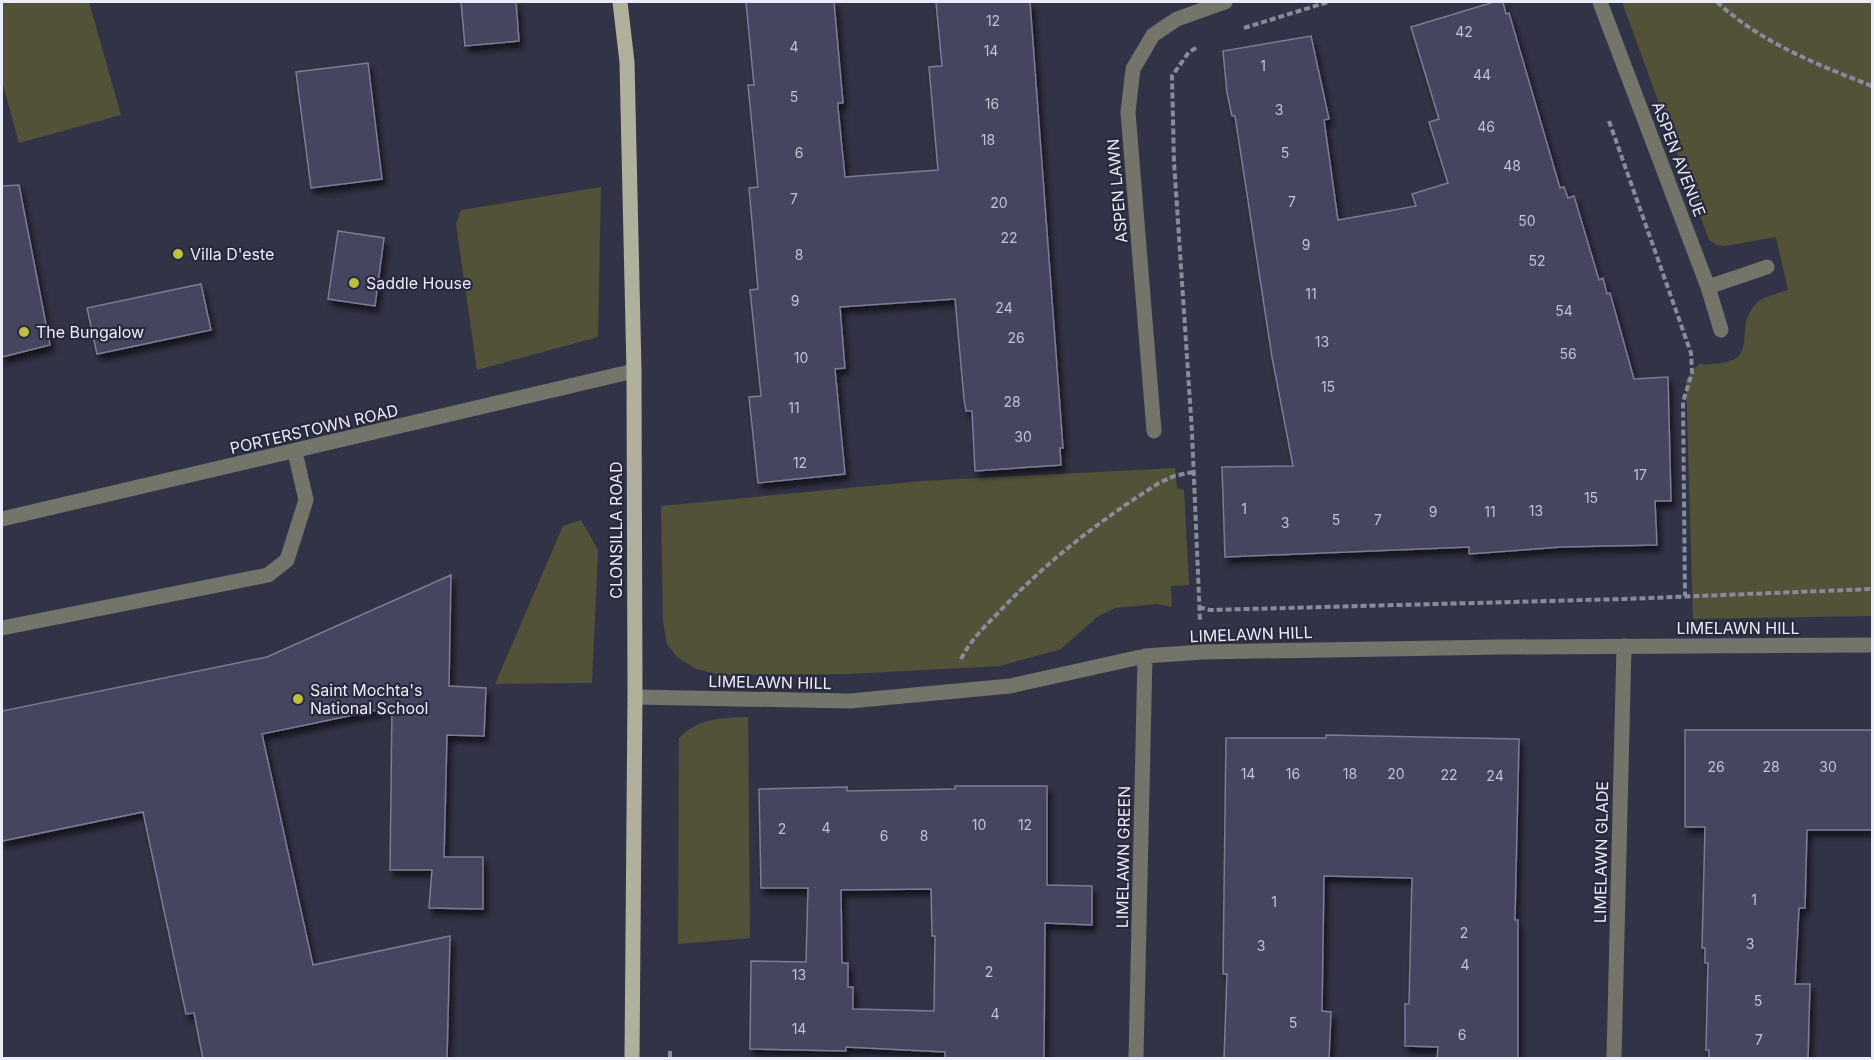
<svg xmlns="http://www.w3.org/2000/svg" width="1874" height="1060" font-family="Inter,sans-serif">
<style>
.green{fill:#515238}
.building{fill:#444461;stroke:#7b7c93;stroke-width:1.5;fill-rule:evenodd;filter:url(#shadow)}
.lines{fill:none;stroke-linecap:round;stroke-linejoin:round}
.path{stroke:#898a9a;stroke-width:4;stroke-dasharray:6 3;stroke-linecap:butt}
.minor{stroke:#73746a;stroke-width:15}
.major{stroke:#b0b19c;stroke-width:15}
.poi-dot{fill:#bdbf43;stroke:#29293d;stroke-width:2}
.labels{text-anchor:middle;stroke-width:4.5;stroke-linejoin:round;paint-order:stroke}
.number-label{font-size:14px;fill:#c1c2d3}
.street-label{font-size:16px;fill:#ebecf9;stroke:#29293d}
.poi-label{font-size:16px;fill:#ebecf9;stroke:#29293d;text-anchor:start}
</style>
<defs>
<filter id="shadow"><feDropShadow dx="3.5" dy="6" stdDeviation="3" flood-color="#0009"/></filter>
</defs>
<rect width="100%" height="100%" fill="#333347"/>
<path class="green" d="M 2,2 L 89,2 L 121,115 L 19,143 L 2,81 Z
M 1622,2 L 1872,2 L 1872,616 L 1693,619 L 1686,379 L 1699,364 C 1767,367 1731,334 1754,306 C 1763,295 1776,295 1788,290 L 1776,237 L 1725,246 L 1717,245 L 1709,240 Z
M 601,187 L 598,337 L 477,370 L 456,224 L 461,210 Z
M 1175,468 L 1177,488 L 1184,490 L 1189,585 L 1171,586 L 1172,607 L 1157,604 L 1115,608 L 1097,617 L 1061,649 L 1000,666 L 848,674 L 721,675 L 696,669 L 677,657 L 667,644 L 663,621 L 661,506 L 922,481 Z
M 581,520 L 598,550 L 592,683 L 495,684 L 563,526 Z
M 748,717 L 750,938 L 678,944 L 679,738 C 698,718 721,718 748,717 Z"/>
<path class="building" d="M 461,2 L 516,2 L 519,41 L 465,46 Z
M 746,2 L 834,2 L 843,103 L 838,103 L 838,108 L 845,177 L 938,170 L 929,67 L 942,66 L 936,2 L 1030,2 L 1063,448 L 1060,448 L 1061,465 L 975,471 L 972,411 L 966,411 L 964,399 L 955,299 L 840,307 L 845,368 L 835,369 L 845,474 L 758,483 L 749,397 L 761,396 L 750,290 L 758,289 L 749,188 L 758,187 L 748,85 L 754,85 Z
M 1494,2 L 1503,2 L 1506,14 L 1509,13 L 1560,188 L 1564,187 L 1568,198 L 1574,196 L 1599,280 L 1603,278 L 1607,294 L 1610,293 L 1634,379 L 1668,377 L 1671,501 L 1655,501 L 1657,545 L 1561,547 L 1469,554 L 1469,547 L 1225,557 L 1222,467 L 1293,466 L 1272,357 L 1235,116 L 1232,116 L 1227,93 L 1223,51 L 1311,36 L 1329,119 L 1324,120 L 1338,220 L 1416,206 L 1412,194 L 1448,183 L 1429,122 L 1439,119 L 1411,27 Z
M 368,63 L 382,179 L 311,188 L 296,72 Z
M 19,185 L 50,345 L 2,357 L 2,186 Z
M 338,231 L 384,238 L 375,306 L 328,299 Z
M 201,284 L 211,330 L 97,354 L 87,308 Z
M 451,575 L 449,686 L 486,688 L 484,736 L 447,735 L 444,857 L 483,857 L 483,909 L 429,908 L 432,870 L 390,870 L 392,707 L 262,734 L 313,965 L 450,936 L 447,1059 L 203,1059 L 194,1013 L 186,1014 L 143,812 L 2,841 L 2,711 L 267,657 Z
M 1685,730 L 1872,730 L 1872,830 L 1807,830 L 1805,908 L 1799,908 L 1795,984 L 1810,984 L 1808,1059 L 1709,1059 L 1709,1050 L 1706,1050 L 1708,963 L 1705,963 L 1705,948 L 1702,948 L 1705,827 L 1685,827 Z
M 1326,735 L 1519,739 L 1515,920 L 1518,920 L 1518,1059 L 1437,1059 L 1438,1047 L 1405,1046 L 1405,1004 L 1409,1004 L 1412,878 L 1324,876 L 1322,1011 L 1331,1012 L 1329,1059 L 1224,1059 L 1227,974 L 1223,974 L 1226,738 L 1326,738 Z
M 955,786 L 1047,786 L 1047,885 L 1092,886 L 1092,925 L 1045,923 L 1044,1059 L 945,1059 L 945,1052 L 846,1047 L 846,1051 L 750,1049 L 751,961 L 806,962 L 808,888 L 761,888 L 759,789 L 847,787 L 847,791 L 904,790 L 955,789 ZM 931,889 L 932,936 L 935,936 L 934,1011 L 853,1009 L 853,987 L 848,987 L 848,963 L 842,963 L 841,890 Z"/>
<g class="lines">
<path class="path" d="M 1717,2 C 1760,42 1818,65 1872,86
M 1244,28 L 1328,2
M 1196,48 L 1189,52 L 1172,76 L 1174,162 L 1192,432 L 1200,621
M 1609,121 L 1691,353 L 1692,373 L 1683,402 L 1685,596
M 1199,607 L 1210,610 L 1624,599 L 1872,589
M 961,659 C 970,641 984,627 998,613 C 1046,562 1100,520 1159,483 L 1174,476 L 1193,472
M 670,1051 L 670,1058"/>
<path class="minor" d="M 1600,2 L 1708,287 L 1721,330
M 1708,287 L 1767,267
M 1154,431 L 1128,112 L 1133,69 L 1153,35 L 1177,19 L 1225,2
M 2,519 L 634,371
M 2,628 L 268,575 L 287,560 L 306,500 L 295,452
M 635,697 L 850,701 L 1010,686 L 1145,656 L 1203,652 L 1501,647 L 1872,645
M 1136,1058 L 1145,656
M 1614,1058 L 1624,646"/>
<path class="major" d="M 620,2 L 627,62 L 634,371 L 635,697 L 632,1058"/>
</g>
<g class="poi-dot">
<circle cx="178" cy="254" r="6"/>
<circle cx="354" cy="283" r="6"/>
<circle cx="24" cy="332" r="6"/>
<circle cx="298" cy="699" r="6"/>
</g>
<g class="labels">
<g class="number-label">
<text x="993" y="26">12</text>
<text x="1464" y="37">42</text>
<text x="794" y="52">4</text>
<text x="991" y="56">14</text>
<text x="1263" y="71">1</text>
<text x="1482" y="80">44</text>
<text x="794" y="102">5</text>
<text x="992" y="109">16</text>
<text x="1279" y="115">3</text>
<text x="1486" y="132">46</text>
<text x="988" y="145">18</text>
<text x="799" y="158">6</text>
<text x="1285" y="158">5</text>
<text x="1512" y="171">48</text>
<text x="794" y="204">7</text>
<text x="1292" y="207">7</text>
<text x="999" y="208">20</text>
<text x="1527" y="226">50</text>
<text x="1009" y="243">22</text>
<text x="1306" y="250">9</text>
<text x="799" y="260">8</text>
<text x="1537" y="266">52</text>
<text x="1311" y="299">11</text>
<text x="795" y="306">9</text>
<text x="1004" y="313">24</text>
<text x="1564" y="316">54</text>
<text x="1016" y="343">26</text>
<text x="1322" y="347">13</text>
<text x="1568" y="359">56</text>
<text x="801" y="363">10</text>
<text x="1328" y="392">15</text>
<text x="1012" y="407">28</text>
<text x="794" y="413">11</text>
<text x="1023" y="442">30</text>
<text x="800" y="468">12</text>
<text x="1640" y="480">17</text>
<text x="1591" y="503">15</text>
<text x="1244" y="514">1</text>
<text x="1536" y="516">13</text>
<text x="1433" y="517">9</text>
<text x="1490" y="517">11</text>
<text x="1336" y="525">5</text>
<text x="1378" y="525">7</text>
<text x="1285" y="528">3</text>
<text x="1716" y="772">26</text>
<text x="1771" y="772">28</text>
<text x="1828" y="772">30</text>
<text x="1248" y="779">14</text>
<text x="1293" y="779">16</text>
<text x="1350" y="779">18</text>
<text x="1396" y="779">20</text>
<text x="1449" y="780">22</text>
<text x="1495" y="781">24</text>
<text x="979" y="830">10</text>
<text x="1025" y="830">12</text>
<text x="826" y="833">4</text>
<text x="782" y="834">2</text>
<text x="884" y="841">6</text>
<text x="924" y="841">8</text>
<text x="1754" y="905">1</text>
<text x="1274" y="907">1</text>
<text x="1464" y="938">2</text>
<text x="1750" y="949">3</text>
<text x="1261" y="951">3</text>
<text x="1465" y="970">4</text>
<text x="989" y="977">2</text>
<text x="799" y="980">13</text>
<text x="1758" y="1006">5</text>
<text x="995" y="1019">4</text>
<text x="1293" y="1028">5</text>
<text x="799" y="1034">14</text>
<text x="1462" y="1040">6</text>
<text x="1759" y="1045">7</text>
</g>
<g class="street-label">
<text transform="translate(1679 159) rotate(69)" y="6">ASPEN AVENUE</text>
<text transform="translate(1117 191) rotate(-95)" y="6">ASPEN LAWN</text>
<text transform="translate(314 429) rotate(-13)" y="6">PORTERSTOWN ROAD</text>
<text transform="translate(616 530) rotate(-90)" y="6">CLONSILLA ROAD</text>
<text x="1738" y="634">LIMELAWN HILL</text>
<text transform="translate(1251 634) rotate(-2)" y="6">LIMELAWN HILL</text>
<text transform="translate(770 682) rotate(1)" y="6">LIMELAWN HILL</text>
<text transform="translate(1601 852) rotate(-89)" y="6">LIMELAWN GLADE</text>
<text transform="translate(1123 857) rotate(-89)" y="6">LIMELAWN GREEN</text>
</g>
<g class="poi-label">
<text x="190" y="260">Villa D'este</text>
<text x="366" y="289">Saddle House</text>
<text x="36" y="338">The Bungalow</text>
<text x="310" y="696">Saint Mochta's<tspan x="310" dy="18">National School</tspan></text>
</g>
</g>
<rect width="1874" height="1060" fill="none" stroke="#ebecf9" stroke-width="6"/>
</svg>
